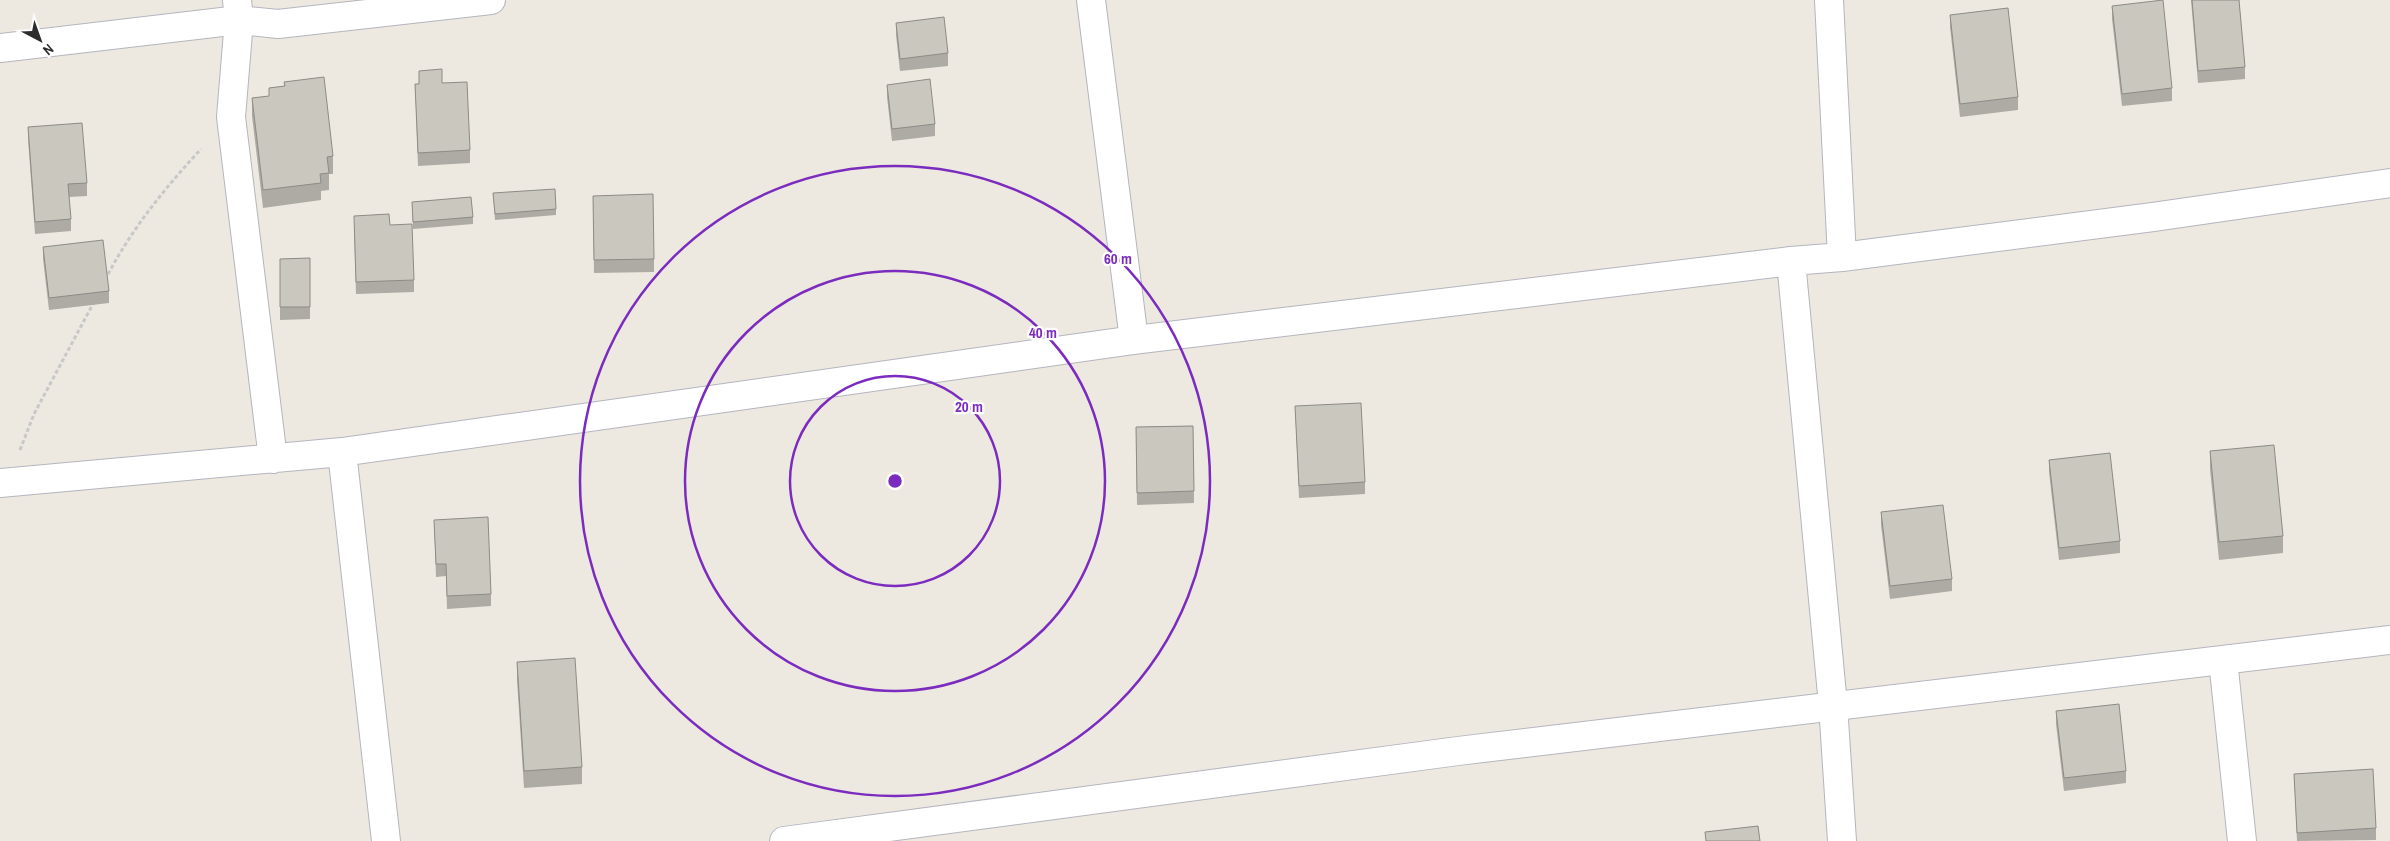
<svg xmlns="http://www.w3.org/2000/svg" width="2390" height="841" font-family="'Archivo Narrow',sans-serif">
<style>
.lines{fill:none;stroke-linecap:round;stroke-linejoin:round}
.street-casing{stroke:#b4b5bf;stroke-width:30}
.path{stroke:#c8c8c8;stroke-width:3;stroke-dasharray:4 2.5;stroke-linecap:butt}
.street{stroke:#fff;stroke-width:28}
.wall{fill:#adaba3}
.building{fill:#c9c7be;stroke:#8d8b85}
.ring{fill:none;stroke:#7b2cbf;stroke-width:2.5}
.centre{fill:#7b2cbf;stroke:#fff;stroke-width:2.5}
.ring-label{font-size:15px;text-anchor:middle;font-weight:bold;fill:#7b2cbf;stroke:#fff;stroke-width:4.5;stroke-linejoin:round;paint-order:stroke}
</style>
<rect width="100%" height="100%" fill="#ede9e0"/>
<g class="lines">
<defs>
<path id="street" d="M 237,0 L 239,20 L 231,117 L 273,459
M 1091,0 L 1134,340
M 1829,0 L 1842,257
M 0,48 L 239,20 L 278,24 L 491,0
M 1791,261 L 1833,705 L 1842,841
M 342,452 L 386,841
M 0,483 L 342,452 L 1134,340 L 1791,261 L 1842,257 L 2153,217 L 2390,183
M 2223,660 L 2242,841
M 784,841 L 1458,751 L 2390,640"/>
</defs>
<use href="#street" class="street-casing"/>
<path class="path" d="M 105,280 C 130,231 164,189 201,149
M 20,450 L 34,414 L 94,302"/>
<use href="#street" class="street"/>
</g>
<path class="wall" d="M 2191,0 L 2239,0 L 2245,67 L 2245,79 L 2198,83 Z
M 2112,6 L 2172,88 L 2172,101 L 2122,106 L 2112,19 Z
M 1950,15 L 2018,97 L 2018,110 L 1960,117 L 1950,27 Z
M 896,23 L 948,53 L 948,66 L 900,71 L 896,35 Z
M 284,82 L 333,156 L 333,174 L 329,174 L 329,190 L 321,191 L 321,200 L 263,208 L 252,116 L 252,98 L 269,96 L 269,88 L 284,86 Z
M 442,83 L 470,150 L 470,163 L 418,166 L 415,84 Z
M 887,85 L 935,124 L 935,136 L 892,141 L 887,97 Z
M 28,127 L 87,183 L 87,196 L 69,197 L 71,219 L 71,231 L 35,234 L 28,139 Z
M 493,193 L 556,209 L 556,215 L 495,220 Z
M 593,196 L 654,259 L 654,272 L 594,273 Z
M 412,202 L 473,217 L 473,224 L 413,229 Z
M 390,225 L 414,280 L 414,292 L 356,294 L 354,228 Z
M 43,247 L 109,291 L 109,303 L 49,310 L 43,259 Z
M 310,258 L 310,319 L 280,320 L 280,259 Z
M 1295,406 L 1365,482 L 1365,494 L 1299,498 Z
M 1193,426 L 1194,503 L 1137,505 L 1136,427 Z
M 2210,451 L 2283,536 L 2283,553 L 2219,560 L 2210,469 Z
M 2049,460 L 2120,541 L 2120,553 L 2059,560 L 2049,472 Z
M 1881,512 L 1952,579 L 1952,591 L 1890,599 L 1881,525 Z
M 434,520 L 491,594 L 491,606 L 447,609 L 446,576 L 436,577 Z
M 517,662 L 582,767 L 582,784 L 524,788 L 517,680 Z
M 2056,711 L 2126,771 L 2126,783 L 2064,791 L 2056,724 Z
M 2294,774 L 2376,828 L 2376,840 L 2297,841 Z"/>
<path class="building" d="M 2163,0 L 2172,88 L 2122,94 L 2112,6 Z
M 2192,0 L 2239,0 L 2245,67 L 2198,71 Z
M 2008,8 L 2018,97 L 1960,104 L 1950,15 Z
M 944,17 L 948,53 L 900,59 L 896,23 Z
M 442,69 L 442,83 L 467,82 L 470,150 L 418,153 L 415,84 L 419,84 L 419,71 Z
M 324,77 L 333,156 L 327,157 L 329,173 L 320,174 L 321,183 L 263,190 L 252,98 L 269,96 L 269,88 L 285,86 L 284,82 Z
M 930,79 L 935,124 L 892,129 L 887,85 Z
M 82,123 L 87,183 L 68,184 L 71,219 L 35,222 L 28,127 Z
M 555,189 L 556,209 L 495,214 L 493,193 Z
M 653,194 L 654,259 L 594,260 L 593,196 Z
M 471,197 L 473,217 L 413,222 L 412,202 Z
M 389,214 L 390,225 L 412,224 L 414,280 L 356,282 L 354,216 Z
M 103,240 L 109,291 L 49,298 L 43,247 Z
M 310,258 L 310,307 L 280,307 L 280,259 Z
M 1361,403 L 1365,482 L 1299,486 L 1295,406 Z
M 1193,426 L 1194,491 L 1137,493 L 1136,427 Z
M 2274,445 L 2283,536 L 2219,542 L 2210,451 Z
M 2110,453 L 2120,541 L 2059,548 L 2049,460 Z
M 1943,505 L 1952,579 L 1890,586 L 1881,512 Z
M 488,517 L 491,594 L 447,596 L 446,564 L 436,564 L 434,520 Z
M 575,658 L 582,767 L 524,771 L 517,662 Z
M 2119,704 L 2126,771 L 2064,778 L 2056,711 Z
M 2373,769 L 2376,828 L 2297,833 L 2294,774 Z
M 1758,826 L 1760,841 L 1706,841 L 1705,832 Z"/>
<g class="ring">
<circle cx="895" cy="481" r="105"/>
<circle cx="895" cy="481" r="210"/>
<circle cx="895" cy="481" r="315"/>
</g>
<circle cx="895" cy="481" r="8" class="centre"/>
<g class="ring-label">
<text x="1118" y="264">60 m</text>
<text x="1043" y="338">40 m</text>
<text x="969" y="412">20 m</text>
</g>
<g transform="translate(40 40) rotate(139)" stroke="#ffffff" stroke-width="4" paint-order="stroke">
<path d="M0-4L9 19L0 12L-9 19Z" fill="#2d2d2d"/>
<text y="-8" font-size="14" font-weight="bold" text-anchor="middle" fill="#2d2d2d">N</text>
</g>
</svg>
